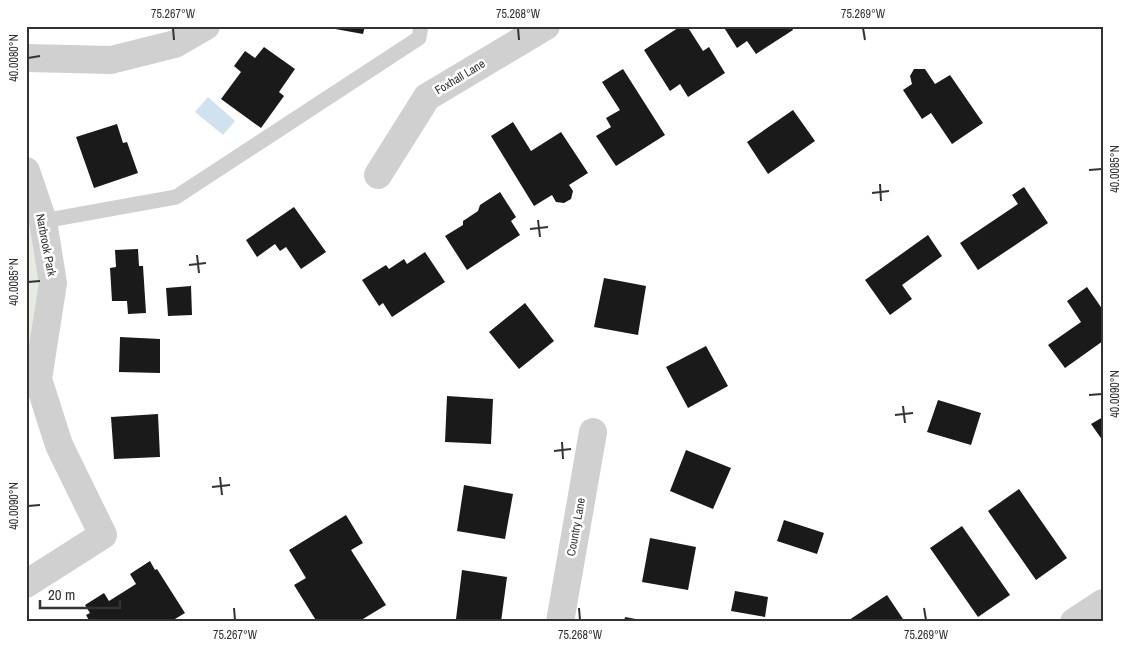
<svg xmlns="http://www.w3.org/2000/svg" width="1129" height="648" font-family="'Archivo Narrow',sans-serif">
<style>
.green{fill:#e6ecdf}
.water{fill:#cfe2ee}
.building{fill:#1a1a1a}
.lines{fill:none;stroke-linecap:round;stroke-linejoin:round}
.service{stroke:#d0d0d0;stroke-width:15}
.minor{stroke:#d0d0d0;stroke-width:28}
.ticks{fill:none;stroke:#333;stroke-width:2}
.labels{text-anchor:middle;stroke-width:5;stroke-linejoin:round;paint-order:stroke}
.street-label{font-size:12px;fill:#333;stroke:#fff}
.neatline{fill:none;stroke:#333;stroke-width:2}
.ticks-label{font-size:12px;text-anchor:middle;fill:#333}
</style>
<rect width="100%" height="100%" fill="#fff"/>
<path class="green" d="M 26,171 L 53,283 L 26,363 Z"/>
<path class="water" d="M 208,97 L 235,121 L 223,135 L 195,112 Z"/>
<path class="building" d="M 324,26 L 365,26 L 363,34 L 324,27 Z
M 681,26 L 687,26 L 703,51 L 709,47 L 725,73 L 688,97 L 680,84 L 670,91 L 644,50 Z
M 723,26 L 791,26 L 793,30 L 756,54 L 747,41 L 737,48 Z
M 264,47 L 295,69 L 279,92 L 284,96 L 261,128 L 221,99 L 241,72 L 234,66 L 245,51 L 255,58 Z
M 623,69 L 665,135 L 616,166 L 596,136 L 611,127 L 606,118 L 620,110 L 602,82 Z
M 914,69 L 925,69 L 935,84 L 950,75 L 983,123 L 952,144 L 931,113 L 922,119 L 903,90 L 912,84 L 910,76 Z
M 793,110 L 815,141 L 768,174 L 747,142 Z
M 513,122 L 531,151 L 561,132 L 588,173 L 569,185 L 573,191 L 571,199 L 564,203 L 556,202 L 552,195 L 534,206 L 491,136 Z
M 117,124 L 123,143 L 127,142 L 138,173 L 94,188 L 76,137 Z
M 1024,187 L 1048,223 L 978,270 L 960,243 L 1018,204 L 1012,195 Z
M 500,192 L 516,217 L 511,221 L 520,235 L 467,270 L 445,236 L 463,225 L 463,221 L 478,211 L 480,205 Z
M 294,207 L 326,252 L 301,269 L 286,247 L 280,251 L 275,244 L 257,257 L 246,240 Z
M 928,235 L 942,256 L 902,285 L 912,299 L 890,315 L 865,280 Z
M 138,249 L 139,266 L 143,266 L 146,313 L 128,314 L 127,301 L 112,301 L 110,268 L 116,267 L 115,250 Z
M 425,252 L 445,282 L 392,317 L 383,303 L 379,306 L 362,280 L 386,265 L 389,269 L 404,259 L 407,264 Z
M 604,278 L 646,286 L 638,335 L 594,327 Z
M 191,286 L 192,315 L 168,316 L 166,288 Z
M 1087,287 L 1103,310 L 1103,341 L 1065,368 L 1048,345 L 1081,322 L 1067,301 Z
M 525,303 L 554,341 L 519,369 L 489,332 Z
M 120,337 L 160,339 L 160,373 L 119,372 Z
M 706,346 L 728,386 L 688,408 L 666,367 Z
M 447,396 L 493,399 L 491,444 L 445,442 Z
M 938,400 L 981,413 L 971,445 L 927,432 Z
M 158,414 L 160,457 L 114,459 L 111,417 Z
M 1103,417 L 1103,441 L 1091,424 Z
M 686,450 L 731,468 L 713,509 L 670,491 Z
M 464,485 L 513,494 L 505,539 L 457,531 Z
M 1019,489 L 1067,558 L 1036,580 L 988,511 Z
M 346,515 L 363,543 L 351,550 L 386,605 L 358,622 L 317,622 L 294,585 L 306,578 L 289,550 Z
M 784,520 L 824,533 L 817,554 L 777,541 Z
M 962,526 L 1010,595 L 978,617 L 930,548 Z
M 650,538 L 696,547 L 688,590 L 642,582 Z
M 150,561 L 155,570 L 157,569 L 185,613 L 175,619 L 177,622 L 90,622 L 86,615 L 90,613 L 85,605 L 104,593 L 109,601 L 136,584 L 130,574 Z
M 462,570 L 507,577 L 501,622 L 479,622 L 456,619 Z
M 735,591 L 768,597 L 765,617 L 731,611 Z
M 887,595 L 905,622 L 849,622 L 849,620 Z
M 625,617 L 646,621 L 646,622 L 624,622 Z"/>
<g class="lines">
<path class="service" d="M 43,221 L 176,197 L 419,38 L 421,26"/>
<path class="minor" d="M 27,58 L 111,60 L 175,44 L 206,26
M 26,171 L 43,221 L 53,283 L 38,379
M 378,175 L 427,97 L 546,26
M 26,363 L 38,379 L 59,445 L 103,535 L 26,584
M 560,622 L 593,432
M 1074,622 L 1103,603"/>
</g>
<path class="ticks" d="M 173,28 L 174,40M 518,28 L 519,40M 863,28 L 865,40M 28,58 L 40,56M 1089,170 L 1102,169M 880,184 L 881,201M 872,193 L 889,191M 538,220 L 540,237M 530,229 L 548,227M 197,255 L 199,273M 189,265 L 206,263M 28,282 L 40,281M 1089,395 L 1102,394M 903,406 L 905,423M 895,415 L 913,413M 562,442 L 563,459M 554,451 L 571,449M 220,477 L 222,495M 212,487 L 230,485M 28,506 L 40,505M 234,608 L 235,620M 579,608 L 580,620M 924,608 L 926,620"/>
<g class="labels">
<g class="street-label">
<text transform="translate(460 77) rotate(-31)" y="4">Foxhall Lane</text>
<text transform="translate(46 245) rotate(79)" y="4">Narbrook Park</text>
<text transform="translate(576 527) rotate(-80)" y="4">Country Lane</text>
</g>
</g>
<rect width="1129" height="648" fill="none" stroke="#ffffff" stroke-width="55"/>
<path d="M40 600v8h80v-8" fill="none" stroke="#333333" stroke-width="2.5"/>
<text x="48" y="600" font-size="15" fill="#333333" stroke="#ffffff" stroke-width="4" paint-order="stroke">20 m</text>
<rect x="28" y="28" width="1074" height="592" class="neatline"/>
<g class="ticks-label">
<text x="173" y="18">75.267°W</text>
<text x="518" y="18">75.268°W</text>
<text x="863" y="18">75.269°W</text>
<text transform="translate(14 58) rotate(-90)" y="4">40.0080°N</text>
<text transform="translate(1115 169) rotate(-90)" y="4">40.0085°N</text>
<text transform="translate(14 282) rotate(-90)" y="4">40.0085°N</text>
<text transform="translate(1115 394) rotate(-90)" y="4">40.0090°N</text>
<text transform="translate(14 506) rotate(-90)" y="4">40.0090°N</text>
<text x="235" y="639">75.267°W</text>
<text x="580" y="639">75.268°W</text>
<text x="926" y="639">75.269°W</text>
</g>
</svg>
